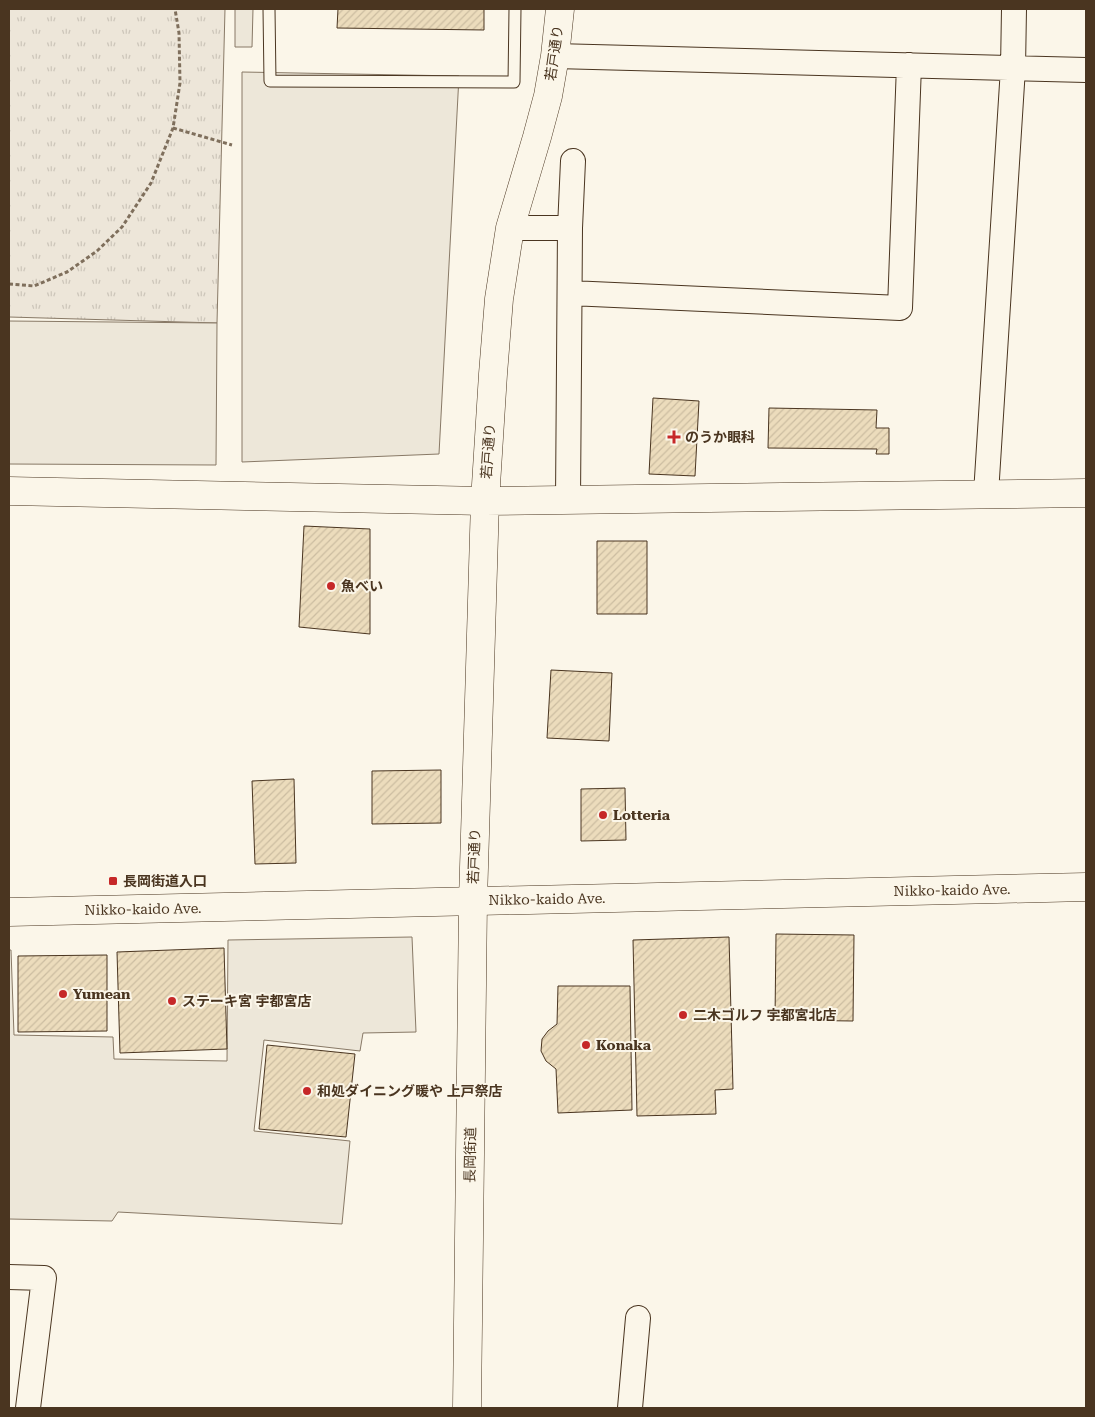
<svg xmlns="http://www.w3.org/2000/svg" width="1095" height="1417" font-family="'Roboto Serif','Noto Sans JP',serif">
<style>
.grass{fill:url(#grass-tufts);stroke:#887966}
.parking{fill:#ede7d9;stroke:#887966}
.building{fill:url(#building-hatch);stroke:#4a3520}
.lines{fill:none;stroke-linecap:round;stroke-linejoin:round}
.service-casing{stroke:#4a3520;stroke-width:13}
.minor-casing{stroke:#4a3520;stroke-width:26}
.tertiary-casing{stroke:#4a3520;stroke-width:29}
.trunk-casing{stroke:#4a3520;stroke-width:29}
.path{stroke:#7f6f5c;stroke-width:3;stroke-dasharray:4 2.5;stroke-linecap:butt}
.service{stroke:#fbf6e9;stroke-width:11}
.minor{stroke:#fbf6e9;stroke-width:24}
.tertiary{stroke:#fbf6e9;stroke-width:28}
.trunk{stroke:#fbf6e9;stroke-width:28}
.poi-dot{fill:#c62828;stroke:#fbf6e9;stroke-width:2}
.labels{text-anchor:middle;stroke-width:4;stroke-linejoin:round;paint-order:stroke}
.street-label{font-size:14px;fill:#4a3520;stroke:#fbf6e9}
.poi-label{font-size:14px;font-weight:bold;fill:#4a3520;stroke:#fbf6e9;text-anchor:start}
</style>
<defs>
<pattern id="grass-tufts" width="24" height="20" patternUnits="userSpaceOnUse" patternTransform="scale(1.25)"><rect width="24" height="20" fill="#ede6d9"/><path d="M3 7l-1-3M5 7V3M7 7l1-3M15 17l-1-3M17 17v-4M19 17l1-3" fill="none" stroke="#cdc6ba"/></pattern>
<pattern id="building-hatch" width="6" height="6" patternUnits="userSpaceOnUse" patternTransform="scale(1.25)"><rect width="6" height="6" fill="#ecdcbc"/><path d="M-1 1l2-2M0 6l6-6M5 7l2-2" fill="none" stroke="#ccbda1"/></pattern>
</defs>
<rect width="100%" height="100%" fill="#fbf6e9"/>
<path class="grass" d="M 9,9 L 225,9 L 217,323 L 9,317 Z"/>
<path class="parking" d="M 235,9 L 253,9 L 252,47 L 235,47 Z
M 242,72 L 459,76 L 439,454 L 242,462 Z
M 9,321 L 217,323 L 216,465 L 9,464 Z
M 412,937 L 416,1032 L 363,1033 L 360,1051 L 264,1040 L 254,1131 L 350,1141 L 342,1224 L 118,1212 L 112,1221 L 9,1219 L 9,950 L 11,950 L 14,1035 L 113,1037 L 114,1059 L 227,1061 L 228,940 Z"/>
<path class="building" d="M 338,9 L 484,9 L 484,30 L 337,28 Z
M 653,398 L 699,401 L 695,476 L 649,474 Z
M 769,408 L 877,410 L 876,428 L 889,428 L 889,454 L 876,454 L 877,449 L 768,448 Z
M 304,526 L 370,529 L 370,634 L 299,627 Z
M 597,541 L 647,541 L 647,614 L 597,614 Z
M 551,670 L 612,673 L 609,741 L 547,738 Z
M 441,770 L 441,823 L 372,824 L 372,771 Z
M 294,779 L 296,863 L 255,864 L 252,781 Z
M 625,788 L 626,840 L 581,841 L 581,789 Z
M 776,934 L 854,935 L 853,1021 L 775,1020 Z
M 729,937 L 733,1089 L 715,1090 L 716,1114 L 637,1116 L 633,940 Z
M 224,948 L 227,1049 L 120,1053 L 117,952 Z
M 107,955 L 107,1031 L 18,1032 L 18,956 Z
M 558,986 L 630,986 L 632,1110 L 558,1113 L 556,1069 L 546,1061 L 541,1051 L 542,1039 L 548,1031 L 557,1024 Z
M 267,1045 L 355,1054 L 346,1137 L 259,1129 Z"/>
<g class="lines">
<defs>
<path id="service" d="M 269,9 L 270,81 L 514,82 L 515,9"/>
<path id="minor" d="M 555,56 L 1086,70
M 510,228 L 570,228
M 570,293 L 900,308 L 909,65
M 986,494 L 1013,68 L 1014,9
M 568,500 L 570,228 L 573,161
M 9,1277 L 44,1278 L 28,1408
M 630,1408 L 638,1318"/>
<path id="tertiary" d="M 9,491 L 485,501 L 1086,493
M 467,1408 L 473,901 L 485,501 L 493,374 L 499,299 L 510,228 L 537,137 L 548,96 L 555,56 L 560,9"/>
<path id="trunk" d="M 9,912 L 1086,887"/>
</defs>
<use href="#service" class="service-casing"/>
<use href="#minor" class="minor-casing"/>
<use href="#tertiary" class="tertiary-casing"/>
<use href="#trunk" class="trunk-casing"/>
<path class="path" d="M 173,128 L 232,145
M 9,284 L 34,286 L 67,272 L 97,251 L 122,227 L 151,183 L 173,128 L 180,83 L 179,33 L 175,9"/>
<use href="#service" class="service"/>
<use href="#minor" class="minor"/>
<use href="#tertiary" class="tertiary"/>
<use href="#trunk" class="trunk"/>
</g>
<g class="poi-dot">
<path d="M671.5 429.5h5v5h5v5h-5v5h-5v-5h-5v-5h5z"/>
<circle cx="331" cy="586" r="5"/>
<circle cx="603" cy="815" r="5"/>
<rect x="108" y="876" width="10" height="10" rx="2.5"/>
<circle cx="63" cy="994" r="5"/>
<circle cx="172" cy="1001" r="5"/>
<circle cx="683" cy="1015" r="5"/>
<circle cx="586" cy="1045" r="5"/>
<circle cx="307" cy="1091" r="5"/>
</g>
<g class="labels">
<g class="street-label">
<text transform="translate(554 53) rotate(-82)" y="5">若戸通り</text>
<text transform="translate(488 451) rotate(-86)" y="5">若戸通り</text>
<text transform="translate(474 856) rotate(-88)" y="5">若戸通り</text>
<text transform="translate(952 890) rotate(-1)" y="5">Nikko-kaido Ave.</text>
<text transform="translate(547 899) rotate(-1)" y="5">Nikko-kaido Ave.</text>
<text transform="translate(143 909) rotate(-1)" y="5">Nikko-kaido Ave.</text>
<text transform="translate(470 1155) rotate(-89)" y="5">長岡街道</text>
</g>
<g class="poi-label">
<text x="685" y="442">のうか眼科</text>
<text x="341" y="591">魚べい</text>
<text x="613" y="820">Lotteria</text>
<text x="123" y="886">長岡街道入口</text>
<text x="73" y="999">Yumean</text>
<text x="182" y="1006">ステーキ宮 宇都宮店</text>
<text x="693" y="1020">二木ゴルフ 宇都宮北店</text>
<text x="596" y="1050">Konaka</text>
<text x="317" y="1096">和処ダイニング暖や 上戸祭店</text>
</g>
</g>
<rect width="1095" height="1417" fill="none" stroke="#4a3520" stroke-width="20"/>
</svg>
